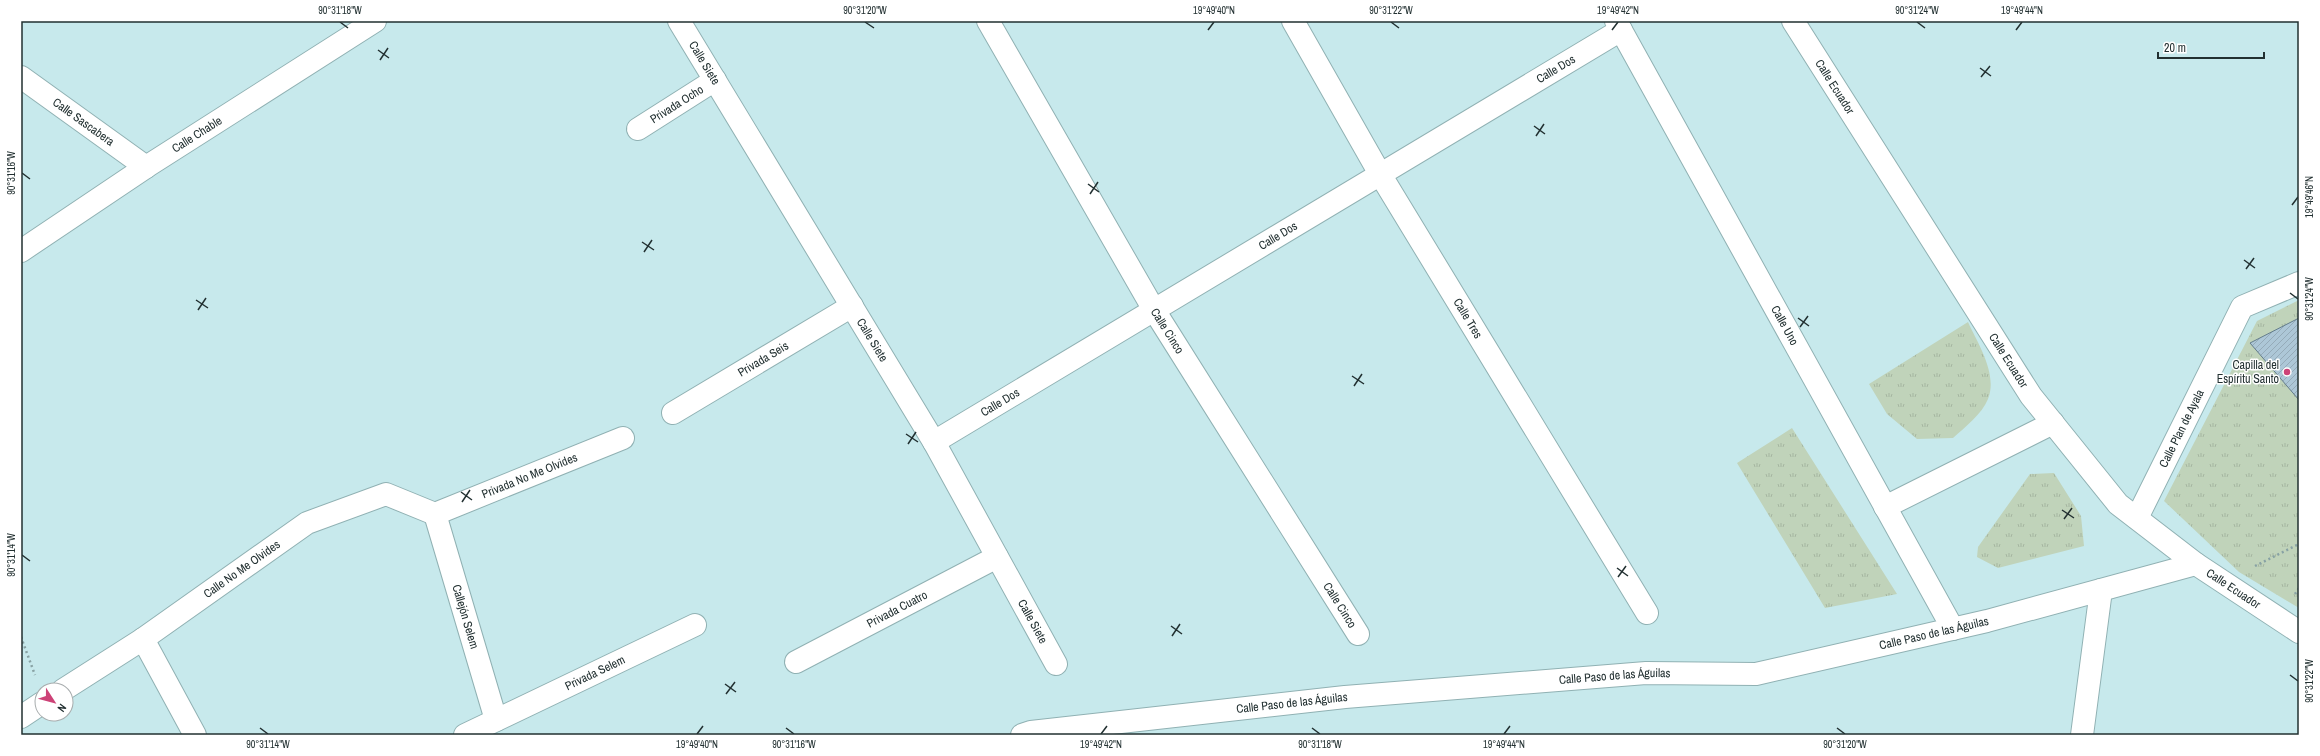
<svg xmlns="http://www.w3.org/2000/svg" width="2320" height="756" font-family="'Archivo Narrow',sans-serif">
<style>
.park{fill:url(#park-tufts)}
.building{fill:url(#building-hatch);stroke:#647d8b;filter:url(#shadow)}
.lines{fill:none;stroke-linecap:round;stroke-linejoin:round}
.minor-casing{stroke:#90b1b3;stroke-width:24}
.tertiary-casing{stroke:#90b1b3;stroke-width:24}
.path{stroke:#88a2a4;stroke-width:2.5;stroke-dasharray:2 3;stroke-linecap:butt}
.minor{stroke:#fff;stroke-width:22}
.tertiary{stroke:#fff;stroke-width:22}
.ticks{fill:none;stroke:#223031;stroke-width:1.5}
.poi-dot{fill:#cd4277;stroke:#fff;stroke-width:1.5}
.labels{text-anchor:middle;stroke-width:3;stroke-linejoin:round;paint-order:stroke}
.street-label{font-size:12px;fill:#223031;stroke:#fff}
.poi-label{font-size:12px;fill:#223031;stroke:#fff;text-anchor:end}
.neatline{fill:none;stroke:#223031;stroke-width:1.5}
.ticks-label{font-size:10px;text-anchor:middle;fill:#223031}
</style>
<defs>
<pattern id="park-tufts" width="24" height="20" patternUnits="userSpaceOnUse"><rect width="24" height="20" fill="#c0d3ba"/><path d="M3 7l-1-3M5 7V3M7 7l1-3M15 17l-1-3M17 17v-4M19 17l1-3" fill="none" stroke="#a5b5a0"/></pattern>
<pattern id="building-hatch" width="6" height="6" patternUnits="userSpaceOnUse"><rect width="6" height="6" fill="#adc7d7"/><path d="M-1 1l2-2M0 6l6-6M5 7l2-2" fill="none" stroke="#95abb9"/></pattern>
<filter id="shadow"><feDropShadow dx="4.5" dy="2.5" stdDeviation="0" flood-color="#0004"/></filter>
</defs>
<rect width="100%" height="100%" fill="#c7e9ec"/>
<path class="park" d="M 2299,300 L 2299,608 L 2239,572 L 2164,501 L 2257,321 Z
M 1968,322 C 1978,344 1998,374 1988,399 C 1982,414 1965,427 1953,438 L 1917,439 L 1887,414 L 1869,384 Z
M 1792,428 L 1897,594 L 1825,608 L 1737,463 Z
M 2054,473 L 2081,516 L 2084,546 L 1998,568 L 1977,557 L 1978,547 L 2030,474 Z"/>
<path class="building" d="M 2299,318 L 2299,400 L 2250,343 Z"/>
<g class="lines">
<defs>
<g id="minor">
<path id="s1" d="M 679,21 L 934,442 L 1056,664"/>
<path id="s2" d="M 988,21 L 1154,310 L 1358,634"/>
<path id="s3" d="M 1293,21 L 1380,174 L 1647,613"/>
<path id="s4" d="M 1616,21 L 1953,629"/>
<path id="s5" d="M 21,77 L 146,167"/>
<path id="s6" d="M 638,129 L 715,80"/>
<path id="s7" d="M 21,251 L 146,167 L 375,21"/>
<path id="s8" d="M 673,413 L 852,306"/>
<path id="s9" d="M 934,442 L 1621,30"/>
<path d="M 1885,507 L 2053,423"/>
<path id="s10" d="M 435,514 L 496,720"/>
<path id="s11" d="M 435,514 L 623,438"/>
<path id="s12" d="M 2137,518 L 2242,307 L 2299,283"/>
<path d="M 143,639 L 195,735"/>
<path id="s13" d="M 796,662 L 997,557"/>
<path id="s14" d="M 63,690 L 143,639 L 307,523 L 386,494 L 435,514"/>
<path d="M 21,717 L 42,703"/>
<path id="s15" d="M 465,735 L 695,625"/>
<path id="s16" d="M 1022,735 L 1031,732 L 1345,697 L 1646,673 L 1756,674 L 1987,621 L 2196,564"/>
<path d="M 2082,735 L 2101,590"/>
</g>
<g id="tertiary">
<path id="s17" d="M 1793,21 L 2031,396 L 2118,504 L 2196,564 L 2299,632"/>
</g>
</defs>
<use href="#minor" class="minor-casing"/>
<use href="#tertiary" class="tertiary-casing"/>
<path class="path" d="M 2255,566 L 2299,544
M 2295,594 L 2299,588
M 21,637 L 35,675"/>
<use href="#minor" class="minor"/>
<use href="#tertiary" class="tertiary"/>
</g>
<path class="ticks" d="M 340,22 L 348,28M 865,22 L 874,28M 1391,22 L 1399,28M 1917,22 L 1925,28M 1208,30 L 1214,22M 1612,30 L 1618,22M 2016,30 L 2022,22M 378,50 L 389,58M 380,60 L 388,48M 1980,68 L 1991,76M 1981,77 L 1990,66M 1534,126 L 1545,134M 1536,136 L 1544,124M 22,173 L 30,179M 1088,184 L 1099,192M 1090,194 L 1098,182M 2292,205 L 2298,197M 642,242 L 654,250M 644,252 L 652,240M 2244,260 L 2255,268M 2246,269 L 2254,258M 2290,293 L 2298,299M 196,300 L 208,308M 198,310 L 206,298M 1798,318 L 1809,326M 1800,327 L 1808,316M 1352,376 L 1364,384M 1354,386 L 1362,374M 906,434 L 918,442M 908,444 L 916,432M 461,492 L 472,500M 462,502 L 470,490M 2062,510 L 2074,518M 2064,519 L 2072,508M 22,555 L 30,561M 1617,568 L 1628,576M 1618,577 L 1626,566M 1171,626 L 1182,634M 1172,636 L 1180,624M 2290,675 L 2298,681M 725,684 L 736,692M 726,694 L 735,682M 260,728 L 268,734M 786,728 L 794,734M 1312,728 L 1320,734M 1837,728 L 1845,734M 697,734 L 703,726M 1101,734 L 1107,726M 1504,734 L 1510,726"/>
<circle class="poi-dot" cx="2287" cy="372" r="4"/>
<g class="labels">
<g class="street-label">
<text dy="4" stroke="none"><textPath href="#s1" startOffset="49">Calle Siete</textPath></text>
<text dy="4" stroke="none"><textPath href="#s9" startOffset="725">Calle Dos</textPath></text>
<text dy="4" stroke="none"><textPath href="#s17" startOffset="78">Calle Ecuador</textPath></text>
<text dy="4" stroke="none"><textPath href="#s6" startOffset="46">Privada Ocho</textPath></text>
<text dy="4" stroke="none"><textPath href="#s5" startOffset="77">Calle Sascabera</textPath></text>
<text dy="4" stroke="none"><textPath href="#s7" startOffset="211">Calle Chable</textPath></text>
<text dy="4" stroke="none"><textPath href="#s9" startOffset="401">Calle Dos</textPath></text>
<text dy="4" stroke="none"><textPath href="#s3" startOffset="345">Calle Tres</textPath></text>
<text dy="4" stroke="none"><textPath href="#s4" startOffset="348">Calle Uno</textPath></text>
<text dy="4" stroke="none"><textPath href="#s2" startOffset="358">Calle Cinco</textPath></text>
<text dy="4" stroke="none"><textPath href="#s1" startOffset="373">Calle Siete</textPath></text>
<text dy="4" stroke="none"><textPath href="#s8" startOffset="105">Privada Seis</textPath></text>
<text dy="4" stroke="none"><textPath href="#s17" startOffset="402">Calle Ecuador</textPath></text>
<text dy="4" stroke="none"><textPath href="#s9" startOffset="77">Calle Dos</textPath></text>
<text dy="4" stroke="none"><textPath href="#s12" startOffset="100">Calle Plan de Ayala</textPath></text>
<text dy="4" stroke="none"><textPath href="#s11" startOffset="102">Privada No Me Olvides</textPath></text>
<text dy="4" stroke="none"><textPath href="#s14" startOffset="216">Calle No Me Olvides</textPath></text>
<text dy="4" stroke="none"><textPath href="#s17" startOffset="726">Calle Ecuador</textPath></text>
<text dy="4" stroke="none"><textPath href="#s2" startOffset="682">Calle Cinco</textPath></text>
<text dy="4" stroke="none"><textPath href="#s13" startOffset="114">Privada Cuatro</textPath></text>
<text dy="4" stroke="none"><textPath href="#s10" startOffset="107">Callejón Selem</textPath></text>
<text dy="4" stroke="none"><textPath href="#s1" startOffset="697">Calle Siete</textPath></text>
<text dy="4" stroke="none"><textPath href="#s16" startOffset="920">Calle Paso de las Águilas</textPath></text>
<text dy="4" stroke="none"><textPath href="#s15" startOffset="144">Privada Selem</textPath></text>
<text dy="4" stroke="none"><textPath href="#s16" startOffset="596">Calle Paso de las Águilas</textPath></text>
<text dy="4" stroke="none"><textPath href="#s16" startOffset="272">Calle Paso de las Águilas</textPath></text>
</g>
<g class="poi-label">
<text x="2279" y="369">Capilla del<tspan x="2279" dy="14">Espíritu Santo</tspan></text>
</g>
</g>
<rect width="2320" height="756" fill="none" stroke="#ffffff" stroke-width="44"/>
<g transform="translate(54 702) rotate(126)"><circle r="19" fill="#ffffff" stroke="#a7acad"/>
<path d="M0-3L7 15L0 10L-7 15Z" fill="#cd4277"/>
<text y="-6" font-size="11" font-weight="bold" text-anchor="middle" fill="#223031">N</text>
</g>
<path d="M2158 52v6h106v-6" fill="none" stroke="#223031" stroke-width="2"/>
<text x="2164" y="52" font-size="12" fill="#223031" stroke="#ffffff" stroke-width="3" paint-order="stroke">20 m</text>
<rect x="22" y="22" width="2276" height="712" class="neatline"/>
<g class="ticks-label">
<text x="340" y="14">90°31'18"W</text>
<text x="865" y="14">90°31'20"W</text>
<text x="1214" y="14">19°49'40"N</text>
<text x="1391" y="14">90°31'22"W</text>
<text x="1618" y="14">19°49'42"N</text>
<text x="1917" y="14">90°31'24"W</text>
<text x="2022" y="14">19°49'44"N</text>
<text transform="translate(11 173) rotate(-90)" y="4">90°31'16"W</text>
<text transform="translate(2309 197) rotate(-90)" y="4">19°49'46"N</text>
<text transform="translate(2309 299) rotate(-90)" y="4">90°31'24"W</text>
<text transform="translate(11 555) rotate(-90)" y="4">90°31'14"W</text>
<text transform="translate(2309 681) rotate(-90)" y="4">90°31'22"W</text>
<text x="268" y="748">90°31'14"W</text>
<text x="697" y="748">19°49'40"N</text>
<text x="794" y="748">90°31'16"W</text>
<text x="1101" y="748">19°49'42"N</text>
<text x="1320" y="748">90°31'18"W</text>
<text x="1504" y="748">19°49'44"N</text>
<text x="1845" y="748">90°31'20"W</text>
</g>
</svg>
